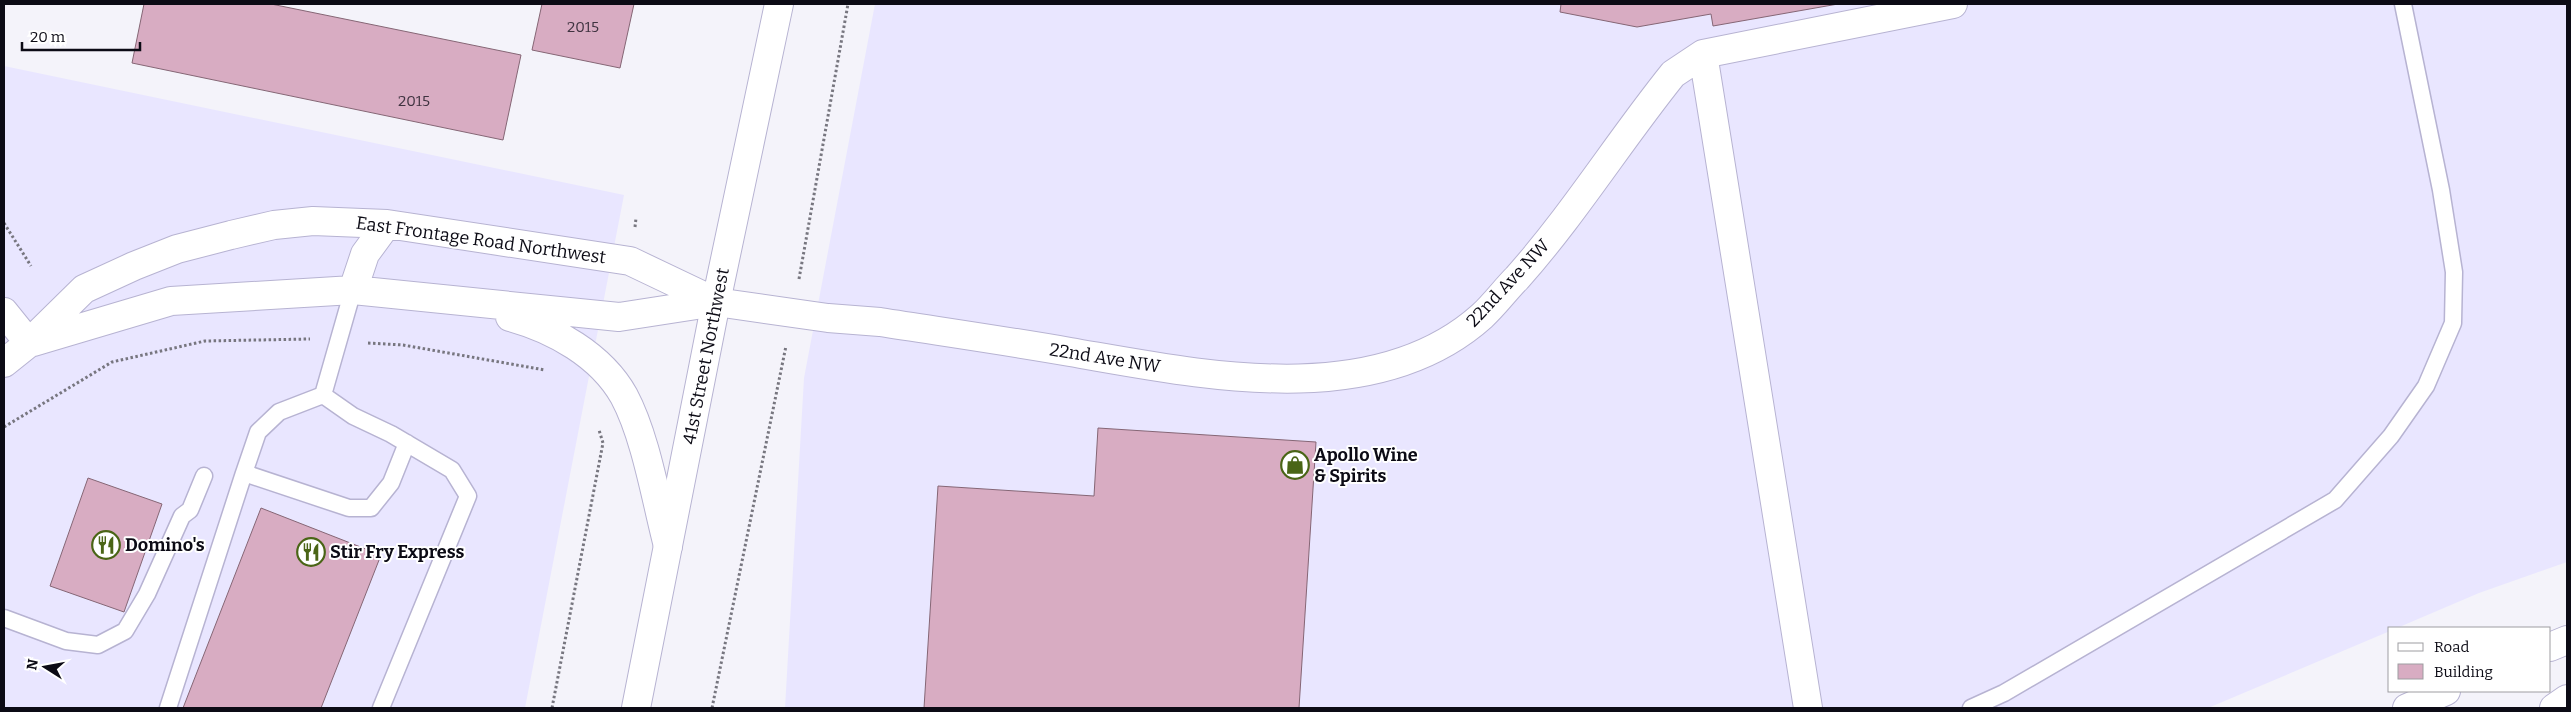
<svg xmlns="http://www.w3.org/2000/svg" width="2571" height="712" font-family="Bitter,serif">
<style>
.built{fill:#e9e6ff}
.building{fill:#d8acc2;stroke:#856675}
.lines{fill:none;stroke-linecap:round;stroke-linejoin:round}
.service-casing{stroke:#b7b3d2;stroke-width:19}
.minor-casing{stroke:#b7b3d2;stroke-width:30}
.tertiary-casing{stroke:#b7b3d2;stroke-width:30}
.secondary-casing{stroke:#b7b3d2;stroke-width:30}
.motorway-casing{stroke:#b7b3d2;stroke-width:30}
.path{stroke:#77767f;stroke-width:3;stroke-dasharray:2.5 2.5;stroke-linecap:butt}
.service{stroke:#fff;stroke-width:16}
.minor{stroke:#fff;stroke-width:28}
.tertiary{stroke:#fff;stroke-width:28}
.secondary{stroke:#fff;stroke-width:28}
.motorway{stroke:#fff;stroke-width:28}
.labels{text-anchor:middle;stroke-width:4;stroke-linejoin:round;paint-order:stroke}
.number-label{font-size:15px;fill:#3f3340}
.street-label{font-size:18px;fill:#0c0b15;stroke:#fff}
.poi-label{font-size:18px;font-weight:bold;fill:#0c0b15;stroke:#fff;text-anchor:start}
</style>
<rect width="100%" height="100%" fill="#f4f3fa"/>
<path class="built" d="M 875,4 L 2567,4 L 2567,562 L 2479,593 L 2397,628 L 2390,628 L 2390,631 L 2208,708 L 785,708 L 804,378 Z
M 4,66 L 624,195 L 525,708 L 4,708 Z"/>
<path class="building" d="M 144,4 L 271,4 L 521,55 L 503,140 L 132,63 Z
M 542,4 L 634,4 L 620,68 L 532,50 Z
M 1561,4 L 1838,4 L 1713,26 L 1711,14 L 1637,27 L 1560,12 Z
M 1098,428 L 1316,442 L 1299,708 L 924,708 L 938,486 L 1094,496 Z
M 88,478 L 162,504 L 124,612 L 50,586 Z
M 261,508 L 381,555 L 321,708 L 183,708 Z"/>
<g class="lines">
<defs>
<path id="service" d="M 323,395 L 353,416 L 391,434 L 452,470 L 468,496 L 381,708
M 244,473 L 258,432 L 279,412 L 323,395 L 353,290
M 4,618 L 66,641 L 98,645 L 125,631 L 147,594 L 182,516 L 190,510 L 204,476
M 168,708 L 244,473 L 349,508 L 371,508 L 391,483 L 407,443
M 1971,708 L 2004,693 L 2335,500 L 2391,436 L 2426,386 L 2453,323 L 2454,272 L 2441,190 L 2403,4"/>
<path id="minor" d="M 1703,54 L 1808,708
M 716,302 L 828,318 L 880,322 C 944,332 1007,341 1070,352 C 1199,374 1374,413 1482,316 C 1495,304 1505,290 1517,278 C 1574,214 1619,141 1673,74 L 1703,54 L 1953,4"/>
<path id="tertiary" d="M 353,290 L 365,254 L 387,224
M 4,312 L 29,343
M 510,317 C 554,329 601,355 624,396 C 646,437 656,500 668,546
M 33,342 L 171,301 L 353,290 L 619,317 L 716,302
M 4,363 L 29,343 L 84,289 L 134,266 L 177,249 L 231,235 L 274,225 L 313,221 L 387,224 L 630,261 L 716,302"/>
<path id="secondary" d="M 2550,647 L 2567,640
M 636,708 L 716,302 L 779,4
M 2407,708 L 2446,691"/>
<path id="motorway" d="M 2554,708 L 2567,699"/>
</defs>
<use href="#service" class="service-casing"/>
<use href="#minor" class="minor-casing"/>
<use href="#tertiary" class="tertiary-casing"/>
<use href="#secondary" class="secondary-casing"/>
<use href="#motorway" class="motorway-casing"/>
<path class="path" d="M 4,223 L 31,266
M 635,227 L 636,218
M 799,279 L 848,4
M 368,343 L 403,345 L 545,370
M 4,427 L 112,362 L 205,341 L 310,339
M 552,708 L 603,443 L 599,430
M 712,708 L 786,346"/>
<use href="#service" class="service"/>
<use href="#minor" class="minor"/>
<use href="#tertiary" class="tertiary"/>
<use href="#secondary" class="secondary"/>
<use href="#motorway" class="motorway"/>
</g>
<defs>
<symbol id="shop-ring" viewBox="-11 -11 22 22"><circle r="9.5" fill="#fff" stroke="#4a6516" stroke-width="1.5"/><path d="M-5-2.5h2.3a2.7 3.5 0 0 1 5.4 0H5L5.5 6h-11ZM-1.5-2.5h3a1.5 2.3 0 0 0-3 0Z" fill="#4a6516"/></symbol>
<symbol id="restaurant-ring" viewBox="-11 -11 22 22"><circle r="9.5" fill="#fff" stroke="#4a6516" stroke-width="1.5"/><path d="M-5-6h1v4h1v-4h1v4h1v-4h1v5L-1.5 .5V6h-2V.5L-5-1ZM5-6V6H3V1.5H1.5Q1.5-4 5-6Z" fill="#4a6516"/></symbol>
</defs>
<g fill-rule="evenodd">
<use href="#shop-ring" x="1279" y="449" width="32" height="32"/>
<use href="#restaurant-ring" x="90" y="529" width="32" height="32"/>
<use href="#restaurant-ring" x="295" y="536" width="32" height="32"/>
</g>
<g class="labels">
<g class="number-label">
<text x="583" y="32">2015</text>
<text x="414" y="106">2015</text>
</g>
<g class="street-label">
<text transform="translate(481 240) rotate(8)" y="6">East Frontage Road Northwest</text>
<text transform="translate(1508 283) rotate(-47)" y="6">22nd Ave NW</text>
<text transform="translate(706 356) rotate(-79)" y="6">41st Street Northwest</text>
<text transform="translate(1105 358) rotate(9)" y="6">22nd Ave NW</text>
</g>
<g class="poi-label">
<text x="1314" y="461">Apollo Wine<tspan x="1314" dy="21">&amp; Spirits</tspan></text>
<text x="125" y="551">Domino's</text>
<text x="330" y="558">Stir Fry Express</text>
</g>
</g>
<rect width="2571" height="712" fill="none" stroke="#0c0b15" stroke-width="10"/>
<rect x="2388" y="627" width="162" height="65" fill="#ffffff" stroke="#9e9da1"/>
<rect x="2398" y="643" width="25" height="8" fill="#ffffff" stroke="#9e9da1"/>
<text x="2434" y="652" font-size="15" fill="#0c0b15">Road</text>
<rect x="2398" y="664" width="25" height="15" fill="#d8acc2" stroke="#9e9da1"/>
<text x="2434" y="677" font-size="15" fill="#0c0b15">Building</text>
<g transform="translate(45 667) rotate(281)" stroke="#ffffff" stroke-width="4" paint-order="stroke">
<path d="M0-4L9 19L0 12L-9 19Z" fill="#0c0b15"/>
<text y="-8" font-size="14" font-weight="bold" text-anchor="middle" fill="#0c0b15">N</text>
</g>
<path d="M22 42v8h118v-8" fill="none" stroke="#0c0b15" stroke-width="2.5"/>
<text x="30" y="42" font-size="15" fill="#0c0b15" stroke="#ffffff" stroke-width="4" paint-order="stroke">20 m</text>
</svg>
